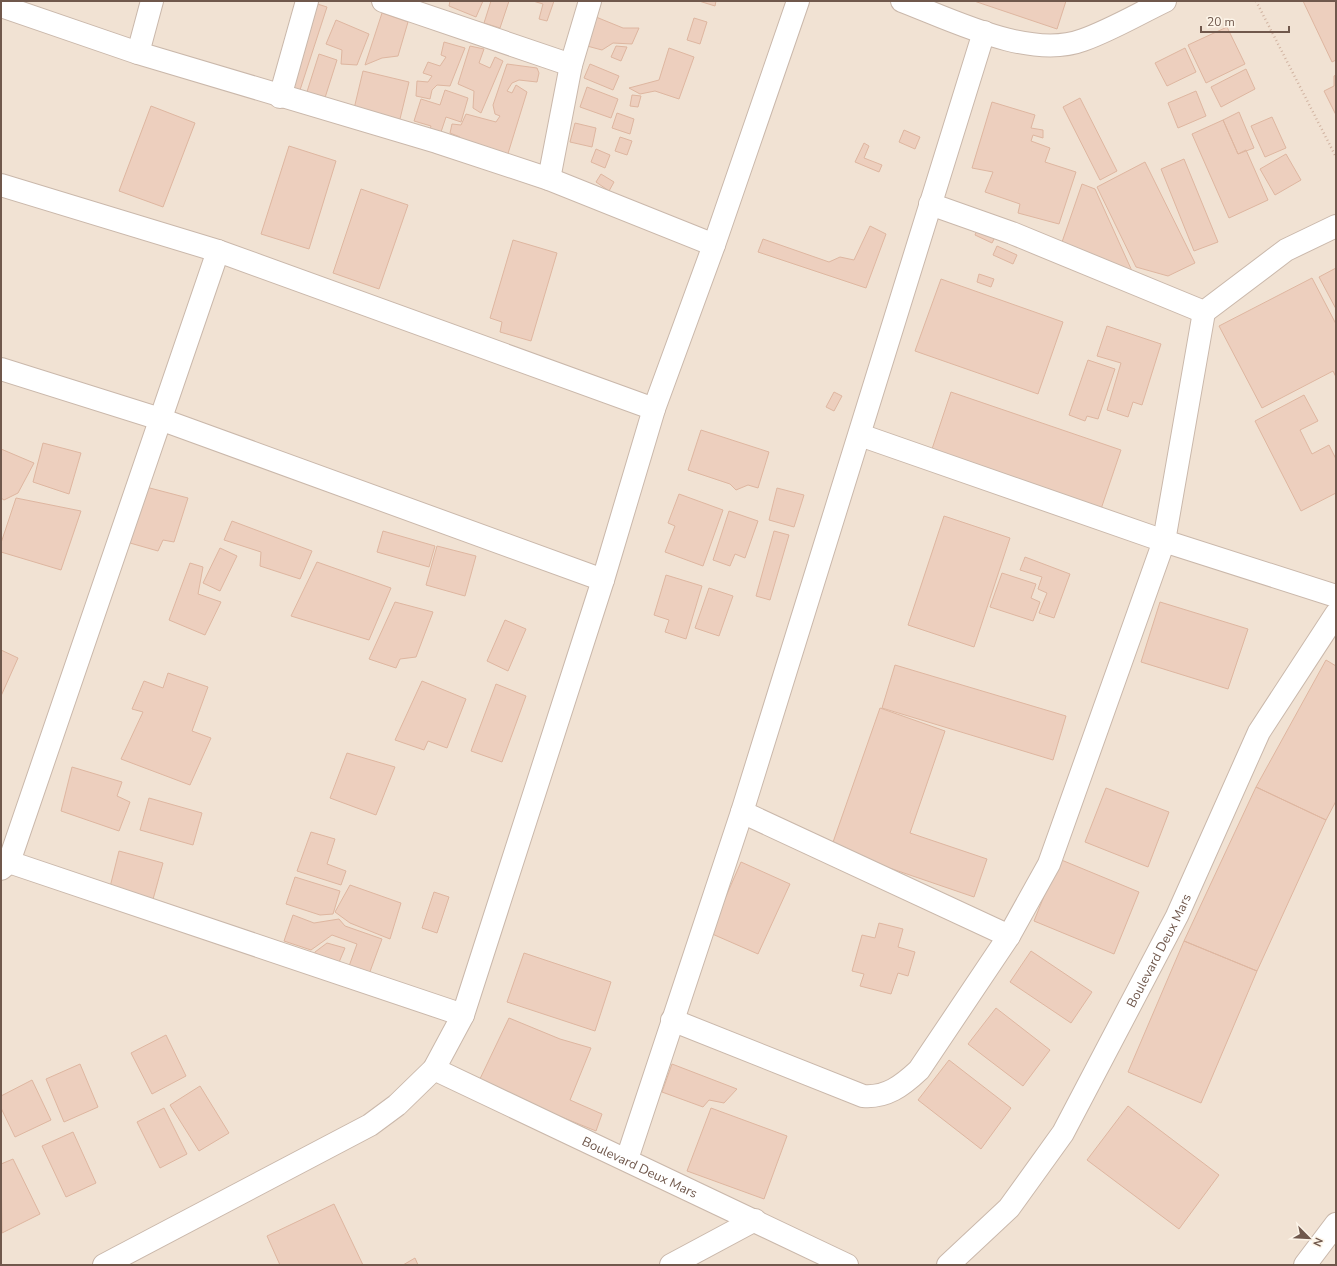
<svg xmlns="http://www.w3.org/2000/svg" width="1337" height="1266" font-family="'Nunito Sans',sans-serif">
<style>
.residential{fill:#f1e2d3}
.building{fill:#edcfbe;stroke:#deb6a0}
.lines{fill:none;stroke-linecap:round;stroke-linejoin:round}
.minor-casing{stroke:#cab8ab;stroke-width:24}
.path{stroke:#d1b3a1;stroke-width:2.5;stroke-dasharray:1 3;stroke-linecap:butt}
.minor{stroke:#fff;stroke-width:22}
.labels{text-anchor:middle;stroke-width:3;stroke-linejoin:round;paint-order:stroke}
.street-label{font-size:13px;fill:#70584c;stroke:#fdf5e9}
</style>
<rect width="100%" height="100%" fill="#faf1e4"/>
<path class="residential" d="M 1,1 L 1336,1 L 1336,1265 L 1,1265 Z"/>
<path class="building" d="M 450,1 L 483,1 L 476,17 L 449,6 Z
M 491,1 L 509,1 L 500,28 L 484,23 Z
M 533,1 L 554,1 L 547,21 L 539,19 L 543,4 Z
M 699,1 L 716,1 L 715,6 Z
M 974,1 L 1066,1 L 1057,29 Z
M 1303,1 L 1336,1 L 1336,60 L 1332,62 Z
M 311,2 L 327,7 L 300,90 L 284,85 Z
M 382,13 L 408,22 L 398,56 L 382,58 L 365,65 Z
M 596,17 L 623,28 L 639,28 L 632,44 L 613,43 L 602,50 L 587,46 Z
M 694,18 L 707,22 L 700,44 L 687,40 Z
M 336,20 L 369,34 L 357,65 L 341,64 L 342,50 L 326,44 Z
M 1227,27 L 1245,64 L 1206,83 L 1188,45 Z
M 444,42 L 465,48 L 450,86 L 437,85 L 432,90 L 430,99 L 416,96 L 417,81 L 428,82 L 432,76 L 423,73 L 428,62 L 440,66 L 446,57 L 441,55 Z
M 470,46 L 484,49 L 479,63 L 490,68 L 495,57 L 503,61 L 481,113 L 473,108 L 474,91 L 458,84 Z
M 616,46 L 627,47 L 621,61 L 611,57 Z
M 669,48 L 694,57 L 679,99 L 655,91 L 640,94 L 629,88 L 659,80 Z
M 1185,48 L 1196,72 L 1167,86 L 1155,63 Z
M 319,54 L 337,60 L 323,104 L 305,98 Z
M 507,64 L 537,68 L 539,73 L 537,82 L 519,80 L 512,83 L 507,91 L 512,93 L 516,85 L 527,92 L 506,160 L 457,146 L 460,137 L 450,133 L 452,124 L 461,125 L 466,114 L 496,122 L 500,116 L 495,114 L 493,105 Z
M 590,64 L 619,76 L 613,90 L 584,78 Z
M 1246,69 L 1255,89 L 1221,107 L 1211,87 Z
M 363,71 L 409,82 L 399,123 L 353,113 Z
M 1336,75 L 1336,115 L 1324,91 L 1334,86 L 1334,76 Z
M 587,87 L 618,99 L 611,118 L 580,107 Z
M 445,90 L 468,98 L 461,122 L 446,117 L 439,138 L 428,134 L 431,126 L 414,121 L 421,99 L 440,105 Z
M 1196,91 L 1206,116 L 1178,128 L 1168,103 Z
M 632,95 L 641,96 L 638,107 L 630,106 Z
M 1080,98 L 1117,171 L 1100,180 L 1063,107 Z
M 992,102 L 1035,115 L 1031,128 L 1043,130 L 1043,138 L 1033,135 L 1031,141 L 1050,148 L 1045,162 L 1076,172 L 1059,224 L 1018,213 L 1020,204 L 985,192 L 993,172 L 972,168 Z
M 151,106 L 195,123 L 163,207 L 119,191 Z
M 1239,112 L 1254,148 L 1238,154 L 1223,120 Z
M 617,113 L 634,119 L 630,134 L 612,128 Z
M 1272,117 L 1286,148 L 1265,157 L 1251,126 Z
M 1223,120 L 1238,154 L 1246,150 L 1268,200 L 1229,218 L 1192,134 Z
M 575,123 L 596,128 L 592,147 L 570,142 Z
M 904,130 L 920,137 L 915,149 L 899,142 Z
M 620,137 L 632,141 L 627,155 L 615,151 Z
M 864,143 L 869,146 L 864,158 L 882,165 L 879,172 L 855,162 Z
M 289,146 L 336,161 L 309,249 L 261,234 Z
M 596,149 L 610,155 L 605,168 L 591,162 Z
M 1286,154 L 1301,180 L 1275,195 L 1260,169 Z
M 1184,159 L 1218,242 L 1194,251 L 1161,169 Z
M 1145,162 L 1195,263 L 1168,276 L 1136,267 L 1097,187 Z
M 601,174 L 614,182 L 609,191 L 596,182 Z
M 1082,184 L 1095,189 L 1132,271 L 1061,245 Z
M 361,189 L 408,205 L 379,289 L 333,273 Z
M 979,225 L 997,233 L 992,243 L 975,235 Z
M 870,226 L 886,234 L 866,288 L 758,252 L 763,239 L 829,262 L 840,257 L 854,260 Z
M 513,240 L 557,253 L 531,341 L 500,332 L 502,322 L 490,318 Z
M 997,246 L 1017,255 L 1013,264 L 993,255 Z
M 1336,268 L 1336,309 L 1319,277 Z
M 979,274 L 994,279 L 991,287 L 977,282 Z
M 1312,278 L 1336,324 L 1336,377 L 1333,371 L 1262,408 L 1219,326 Z
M 941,279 L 1063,322 L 1038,394 L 915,351 Z
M 1107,326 L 1161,344 L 1142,405 L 1133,402 L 1128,417 L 1107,410 L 1121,363 L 1097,356 Z
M 1088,360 L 1115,369 L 1098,419 L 1087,416 L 1085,421 L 1069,415 Z
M 834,392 L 842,396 L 834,411 L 826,407 Z
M 951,392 L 1121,450 L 1100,512 L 930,455 Z
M 1304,395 L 1318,421 L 1300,430 L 1312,454 L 1329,445 L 1336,459 L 1336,493 L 1301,511 L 1255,421 Z
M 701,430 L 769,452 L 758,488 L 748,485 L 736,490 L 730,484 L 688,470 Z
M 43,443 L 81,453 L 69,494 L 33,482 Z
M 1,449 L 34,463 L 18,493 L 4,500 L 1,498 Z
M 146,487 L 188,498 L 174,542 L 163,540 L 158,551 L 130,543 Z
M 777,488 L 804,495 L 794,527 L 769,520 Z
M 679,494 L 723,510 L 703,566 L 665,552 L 675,526 L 668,523 Z
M 16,498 L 81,511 L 61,570 L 1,552 L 1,543 Z
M 729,511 L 758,521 L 745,558 L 735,554 L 730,566 L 713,560 Z
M 944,516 L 1010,538 L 974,647 L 908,625 Z
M 232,521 L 312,551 L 300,579 L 260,566 L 261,552 L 224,540 Z
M 383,531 L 435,546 L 429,567 L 377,552 Z
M 774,531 L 789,535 L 770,600 L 756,596 Z
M 437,546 L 476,556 L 465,596 L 426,585 Z
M 220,548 L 237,556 L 220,591 L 203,583 Z
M 1025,557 L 1070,574 L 1054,618 L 1039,613 L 1047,593 L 1038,589 L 1042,577 L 1020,570 Z
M 317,562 L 391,588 L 369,640 L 291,616 Z
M 190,563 L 203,567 L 198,594 L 221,602 L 205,635 L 169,620 Z
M 1002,573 L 1036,584 L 1031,598 L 1040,602 L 1033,621 L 990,607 Z
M 666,575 L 702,586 L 686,639 L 665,632 L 669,620 L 654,615 Z
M 709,588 L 733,596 L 719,636 L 695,628 Z
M 395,602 L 433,612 L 416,657 L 400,659 L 396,668 L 369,659 Z
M 1160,602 L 1248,629 L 1228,689 L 1141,662 Z
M 505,620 L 526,629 L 508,671 L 487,661 Z
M 1,650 L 18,658 L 1,696 Z
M 1326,660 L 1336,666 L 1336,801 L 1326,820 L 1256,787 Z
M 895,665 L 1066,716 L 1053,760 L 882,708 Z
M 168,673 L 208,687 L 192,731 L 211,738 L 190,785 L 121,759 L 143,712 L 132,709 L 144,681 L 163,688 Z
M 422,681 L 466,699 L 447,748 L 428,741 L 424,750 L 395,740 Z
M 496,684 L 526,696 L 502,762 L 471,751 Z
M 880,708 L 945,731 L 910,833 L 987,859 L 974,897 L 831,848 Z
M 347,753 L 395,767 L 376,815 L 330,798 Z
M 72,767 L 122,782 L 117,796 L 130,802 L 119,831 L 61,811 Z
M 1256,787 L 1326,820 L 1257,971 L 1184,941 Z
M 1106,788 L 1169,812 L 1148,867 L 1085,842 Z
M 149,798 L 202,813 L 193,845 L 140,830 Z
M 311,832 L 335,839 L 327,864 L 346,871 L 341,885 L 297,871 Z
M 119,851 L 163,863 L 152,903 L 109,891 Z
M 1059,859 L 1139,892 L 1114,954 L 1034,921 Z
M 741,862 L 790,884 L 758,954 L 710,933 Z
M 295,877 L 340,891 L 333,914 L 320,915 L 286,904 Z
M 350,885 L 401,903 L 390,939 L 350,923 L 335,912 Z
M 434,892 L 449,897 L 437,933 L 422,928 Z
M 293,915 L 314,923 L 339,919 L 345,926 L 382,939 L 368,977 L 348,969 L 357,944 L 332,935 L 311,950 L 284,941 Z
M 879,923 L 903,929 L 898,947 L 915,952 L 908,976 L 898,973 L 891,994 L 860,986 L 864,974 L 852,971 L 862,935 L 875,938 Z
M 1184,941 L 1257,971 L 1201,1103 L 1128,1072 Z
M 327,943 L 345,948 L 337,967 L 312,962 L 315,952 Z
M 1031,951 L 1092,992 L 1071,1023 L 1010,982 Z
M 524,953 L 611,982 L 595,1031 L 507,1002 Z
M 996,1008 L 1050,1050 L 1023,1086 L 968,1044 Z
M 509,1018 L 560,1039 L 591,1048 L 570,1100 L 602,1114 L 596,1131 L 478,1083 Z
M 166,1035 L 186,1076 L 152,1094 L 131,1053 Z
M 949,1060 L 1011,1108 L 981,1149 L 918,1100 Z
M 80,1064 L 98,1107 L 64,1122 L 46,1079 Z
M 672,1064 L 737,1089 L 724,1103 L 709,1100 L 703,1107 L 662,1092 Z
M 32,1080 L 51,1120 L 15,1137 L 1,1108 L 1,1096 Z
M 200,1086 L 229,1133 L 199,1151 L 170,1105 Z
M 1128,1106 L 1219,1175 L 1179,1229 L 1087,1160 Z
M 164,1108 L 187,1154 L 160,1168 L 137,1122 Z
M 711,1108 L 787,1136 L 764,1199 L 687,1171 Z
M 73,1132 L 96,1183 L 66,1197 L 42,1146 Z
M 13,1159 L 40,1214 L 2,1233 L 1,1164 Z
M 334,1204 L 363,1265 L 280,1265 L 267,1236 Z
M 415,1258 L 418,1265 L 403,1265 Z"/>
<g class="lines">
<defs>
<g id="minor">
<path d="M 383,1 L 571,65"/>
<path d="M 902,1 C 952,20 1030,60 1083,40 C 1111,30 1138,14 1165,1"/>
<path d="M 1,6 L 138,53 L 437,142 L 549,179 L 714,245"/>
<path d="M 138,53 L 152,1"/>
<path d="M 280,97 L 307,1"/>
<path d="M 549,179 L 571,65 L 590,1"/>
<path d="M 1,185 L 218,251 L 654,409"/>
<path d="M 930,204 L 1012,233 L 1204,312 L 1286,250 L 1336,226"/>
<path d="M 1,369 L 160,419 L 603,580"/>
<path d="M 860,435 L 1164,541 L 1336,596"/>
<path d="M 742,812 L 1009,936"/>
<path d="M 9,862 L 463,1015"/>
<path d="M 1,869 L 9,862 L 218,251"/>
<path d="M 672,1020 L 863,1096 C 886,1098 902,1086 919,1070 L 1009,936 L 1049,864 L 1164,541 L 1204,312"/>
<path id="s1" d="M 434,1069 L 847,1265"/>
<path d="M 627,1159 L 742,812 L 984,32"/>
<path d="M 104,1265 L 370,1125 L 397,1105 L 434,1069 L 463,1015 L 603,580 L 654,409 L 714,245 L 798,1"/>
<path d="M 671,1265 L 755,1220"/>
<path id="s2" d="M 948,1265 L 1009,1208 L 1063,1133 L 1177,916 L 1259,732 L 1336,614"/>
<path d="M 1305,1265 L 1336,1224"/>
</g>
</defs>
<use href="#minor" class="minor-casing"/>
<path class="path" d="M 1256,1 L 1336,157"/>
<use href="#minor" class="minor"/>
</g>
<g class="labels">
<g class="street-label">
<text dy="5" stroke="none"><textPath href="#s2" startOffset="382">Boulevard Deux Mars</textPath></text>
<text dy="5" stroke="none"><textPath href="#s1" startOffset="228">Boulevard Deux Mars</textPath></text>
</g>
</g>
<rect width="1337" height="1266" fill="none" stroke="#70584c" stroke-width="4"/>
<g transform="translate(1309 1238) rotate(114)" stroke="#fdf5e9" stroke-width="3" paint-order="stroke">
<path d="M0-3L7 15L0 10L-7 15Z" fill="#70584c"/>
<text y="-6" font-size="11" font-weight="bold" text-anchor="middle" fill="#70584c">N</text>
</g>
<path d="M1201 26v6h88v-6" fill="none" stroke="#70584c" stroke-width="2"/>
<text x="1207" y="26" font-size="12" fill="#70584c" stroke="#fdf5e9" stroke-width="3" paint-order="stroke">20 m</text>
</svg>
